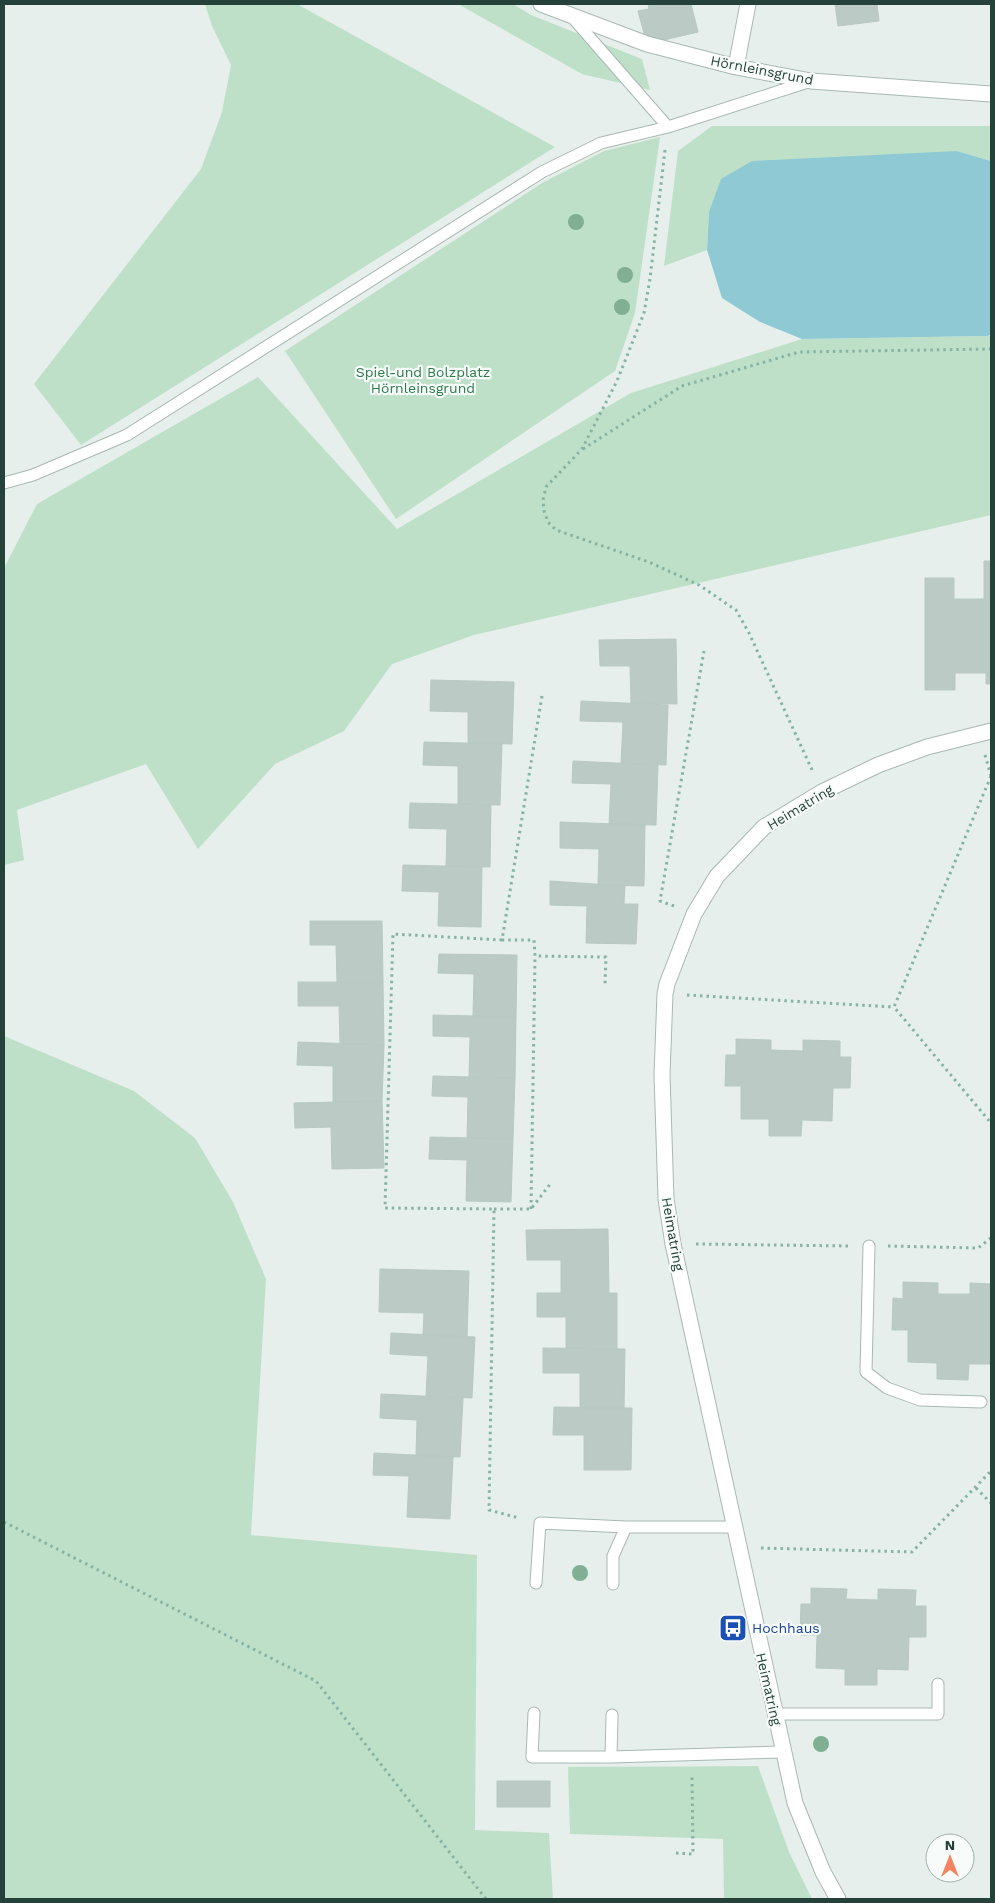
<svg xmlns="http://www.w3.org/2000/svg" width="995" height="1903" font-family="'Work Sans',sans-serif">
<style>
.green{fill:#bfe0c8}
.water{fill:#8ec9d4}
.building{fill:#bbcac4;stroke:#b8c9c2}
.lines{fill:none;stroke-linecap:round;stroke-linejoin:round}
.service-casing{stroke:#a8b8b2;stroke-width:13}
.minor-casing{stroke:#a8b8b2;stroke-width:17}
.path{stroke:#86b3a5;stroke-width:3;stroke-dasharray:2.5 4;stroke-linecap:butt}
.service{stroke:#fff;stroke-width:11}
.minor{stroke:#fff;stroke-width:15}
.tree{fill:#80af93}
.labels{text-anchor:middle;stroke-width:4.5;stroke-linejoin:round;paint-order:stroke}
.street-label{font-size:14px;fill:#24423a;stroke:#f7fbf9}
.park-label{font-size:14px;fill:#2d7a4b;stroke:#f7fbf9}
.transit-label{font-size:14px;fill:#164399;stroke:#f7fbf9;text-anchor:start}
</style>
<rect width="100%" height="100%" fill="#e6efeb"/>
<path class="green" d="M 205,4 L 297,4 L 555,147 L 81,445 L 34,384 L 201,169 L 222,112 L 231,65 L 212,26 Z
M 458,4 L 513,4 L 531,15 L 642,59 L 650,90 L 582,74 Z
M 712,126 L 991,126 L 991,161 L 957,151 L 709,212 L 707,250 L 664,266 L 678,151 Z
M 660,137 L 635,313 L 615,371 L 396,519 L 285,351 L 542,183 L 604,151 Z
M 991,336 L 991,515 L 474,635 L 392,664 L 344,731 L 275,764 L 198,849 L 146,764 L 17,810 L 24,860 L 4,865 L 4,568 L 37,504 L 258,377 L 397,529 L 631,393 L 802,339 Z
M 4,1036 L 134,1091 L 195,1138 L 233,1202 L 266,1279 L 251,1535 L 477,1555 L 475,1830 L 549,1833 L 553,1899 L 4,1899 Z
M 758,1766 L 789,1852 L 812,1899 L 724,1899 L 723,1839 L 570,1834 L 568,1767 Z"/>
<path class="water" d="M 957,151 L 991,161 L 991,334 L 988,336 L 802,339 L 760,322 L 722,298 L 707,250 L 709,212 L 721,179 L 752,161 Z"/>
<path class="building" d="M 648,4 L 691,4 L 698,32 L 647,44 L 638,11 L 649,9 Z
M 835,4 L 877,4 L 879,21 L 838,26 Z
M 984,561 L 991,561 L 991,684 L 986,684 L 986,673 L 955,673 L 955,690 L 925,690 L 925,578 L 954,578 L 954,599 L 984,599 Z
M 676,639 L 677,704 L 631,703 L 630,666 L 600,666 L 599,640 Z
M 431,680 L 514,682 L 512,744 L 468,743 L 468,712 L 430,711 Z
M 581,701 L 668,705 L 666,765 L 621,763 L 623,722 L 580,721 Z
M 424,742 L 502,744 L 500,805 L 458,804 L 458,766 L 423,765 Z
M 573,761 L 658,765 L 656,825 L 609,824 L 611,784 L 572,783 Z
M 410,803 L 491,805 L 490,867 L 446,866 L 447,829 L 409,828 Z
M 560,822 L 645,825 L 644,886 L 598,885 L 599,849 L 560,848 Z
M 403,865 L 482,867 L 481,927 L 438,926 L 439,892 L 402,891 Z
M 550,881 L 625,886 L 624,904 L 638,904 L 636,944 L 586,943 L 587,906 L 550,905 Z
M 310,921 L 382,921 L 383,982 L 337,982 L 336,945 L 310,945 Z
M 439,954 L 517,955 L 516,1017 L 473,1016 L 474,974 L 438,973 Z
M 298,982 L 383,982 L 384,1045 L 340,1044 L 339,1006 L 298,1006 Z
M 433,1015 L 516,1017 L 515,1078 L 469,1077 L 470,1037 L 433,1036 Z
M 736,1039 L 771,1040 L 771,1050 L 803,1051 L 803,1040 L 840,1041 L 840,1057 L 851,1057 L 850,1088 L 833,1088 L 832,1121 L 802,1120 L 801,1136 L 769,1136 L 769,1119 L 741,1119 L 741,1086 L 725,1086 L 726,1055 L 736,1055 Z
M 298,1042 L 384,1045 L 382,1101 L 333,1102 L 333,1066 L 297,1065 Z
M 433,1076 L 515,1078 L 513,1139 L 467,1138 L 468,1097 L 432,1096 Z
M 382,1101 L 384,1168 L 332,1169 L 331,1127 L 295,1128 L 294,1103 Z
M 430,1137 L 513,1139 L 511,1202 L 466,1201 L 467,1160 L 429,1159 Z
M 608,1229 L 609,1293 L 561,1293 L 561,1260 L 527,1260 L 526,1230 Z
M 380,1269 L 469,1271 L 467,1337 L 423,1335 L 424,1313 L 379,1312 Z
M 903,1282 L 938,1283 L 938,1294 L 970,1294 L 970,1283 L 991,1284 L 991,1364 L 969,1364 L 968,1380 L 937,1379 L 937,1363 L 908,1362 L 908,1330 L 892,1330 L 893,1298 L 903,1299 Z
M 537,1293 L 617,1293 L 617,1349 L 566,1348 L 566,1317 L 537,1317 Z
M 391,1333 L 475,1337 L 472,1398 L 426,1396 L 428,1356 L 390,1354 Z
M 543,1348 L 625,1349 L 624,1409 L 580,1408 L 580,1373 L 543,1373 Z
M 381,1394 L 463,1398 L 460,1457 L 416,1455 L 417,1420 L 380,1418 Z
M 554,1407 L 632,1408 L 631,1470 L 584,1470 L 584,1435 L 553,1435 Z
M 374,1453 L 453,1457 L 450,1519 L 407,1517 L 409,1476 L 373,1475 Z
M 811,1588 L 847,1589 L 846,1599 L 878,1600 L 878,1589 L 916,1590 L 915,1606 L 926,1606 L 926,1637 L 909,1637 L 908,1670 L 877,1669 L 877,1685 L 845,1685 L 845,1669 L 816,1668 L 817,1635 L 800,1635 L 801,1604 L 811,1604 Z
M 497,1781 L 550,1781 L 550,1807 L 497,1807 Z"/>
<g class="lines">
<defs>
<path id="service" d="M 572,17 L 668,127
M 4,483 L 33,475 L 127,435 L 542,172 L 601,143 L 668,127 L 811,81
M 869,1246 L 866,1372 L 887,1388 L 920,1400 L 981,1402
M 536,1583 L 540,1523 L 626,1527
M 613,1584 L 613,1556 L 626,1527 L 734,1527
M 534,1713 L 532,1757 L 611,1757 L 783,1752
M 775,1714 L 938,1714 L 938,1684
M 611,1757 L 612,1715"/>
<path id="minor" d="M 541,4 L 647,44 L 736,67 L 811,81 L 991,94
M 736,67 L 748,4
M 838,1899 L 823,1872 L 795,1803 L 673,1244 L 666,1199 L 662,1075 L 665,994 L 667,984 L 694,914 L 717,876 L 764,827 L 822,792 L 878,765 L 927,747 L 991,731"/>
</defs>
<use href="#service" class="service-casing"/>
<use href="#minor" class="minor-casing"/>
<path class="path" d="M 665,150 L 650,279 L 644,313 L 617,381 L 582,449 L 546,487 L 543,500 L 544,511 L 548,522 L 556,530 L 649,562 L 699,585 L 736,610 L 749,633 L 813,772
M 583,449 L 682,386 L 799,352 L 991,349
M 542,696 L 502,940 L 534,940 L 535,956 L 606,957 L 605,984
M 985,755 L 991,776
M 991,776 L 894,1007 L 991,1123
M 674,906 L 660,901 L 704,651
M 502,940 L 393,934 L 385,1208 L 494,1209 L 489,1510 L 519,1518
M 687,995 L 894,1007
M 494,1209 L 531,1209 L 551,1183
M 531,1209 L 535,956
M 696,1244 L 850,1246
M 888,1246 L 978,1248 L 991,1238
M 976,1488 L 991,1503
M 4,1522 L 316,1681 L 486,1899
M 761,1548 L 912,1552 L 991,1471
M 676,1853 L 693,1854 L 692,1775"/>
<use href="#service" class="service"/>
<use href="#minor" class="minor"/>
</g>
<g class="tree">
<circle cx="576" cy="222" r="8"/>
<circle cx="625" cy="275" r="8"/>
<circle cx="622" cy="307" r="8"/>
<circle cx="580" cy="1573" r="8"/>
<circle cx="821" cy="1744" r="8"/>
</g>
<defs>
<symbol id="bus-square" viewBox="-11 -11 22 22"><rect x="-9" y="-9" width="18" height="18" rx="4" fill="#1a4fb4" stroke="#f7fbf9"/><path d="M-5-6H5V4H4V6H2V4H-2V6H-4V4H-5ZM-3.5-4V0h7V-4ZM-3.5 1.2v1.5H-2V1.2ZM2 1.2v1.5H3.5V1.2Z" fill="#fff"/></symbol>
</defs>
<g fill-rule="evenodd">
<use href="#bus-square" x="717" y="1612" width="32" height="32"/>
</g>
<g class="labels">
<g class="street-label">
<text transform="translate(762 70) rotate(11)" y="5">Hörnleinsgrund</text>
<text transform="translate(800 807) rotate(-31)" y="5">Heimatring</text>
<text transform="translate(673 1234) rotate(80)" y="5">Heimatring</text>
<text transform="translate(769 1689) rotate(77)" y="5">Heimatring</text>
</g>
<g class="park-label">
<text x="423" y="377">Spiel-und Bolzplatz<tspan x="423" dy="16">Hörnleinsgrund</tspan></text>
</g>
<g class="transit-label">
<text x="752" y="1633">Hochhaus</text>
</g>
</g>
<rect width="995" height="1903" fill="none" stroke="#24423a" stroke-width="10"/>
<g transform="translate(950 1858)"><circle r="24" fill="#f7fbf9" stroke="#a3b1ad"/>
<path d="M0-4L9 19L0 12L-9 19Z" fill="#f4845f"/>
<text y="-8" font-size="14" font-weight="bold" text-anchor="middle" fill="#24423a">N</text>
</g>
</svg>
